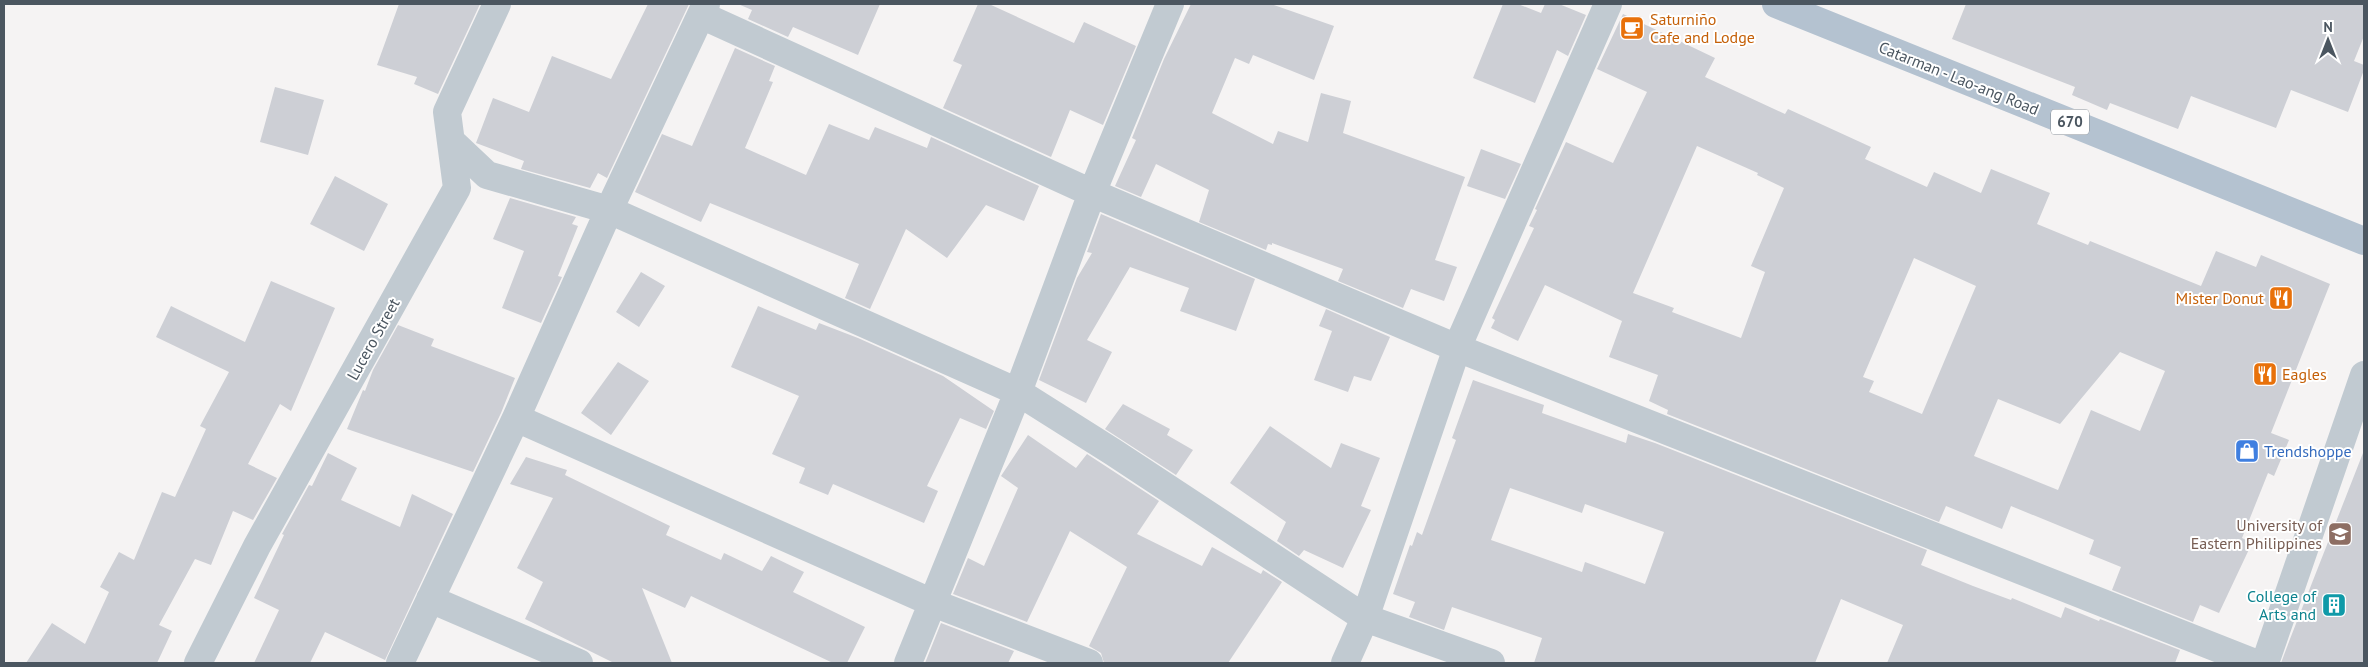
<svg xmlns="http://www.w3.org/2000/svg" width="2368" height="667" font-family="'PT Sans',sans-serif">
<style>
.building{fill:#cdcfd5;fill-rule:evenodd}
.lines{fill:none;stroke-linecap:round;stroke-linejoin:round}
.minor{stroke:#c1cad1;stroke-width:28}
.primary{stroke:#b4c2d0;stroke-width:28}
.labels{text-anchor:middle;stroke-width:4;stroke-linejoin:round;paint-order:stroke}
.shield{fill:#fff;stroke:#818990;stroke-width:1}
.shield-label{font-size:15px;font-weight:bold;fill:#4b5660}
.food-label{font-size:16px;fill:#c56008;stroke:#fff;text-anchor:start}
.street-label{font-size:16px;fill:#4b5660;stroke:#fff}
.shop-label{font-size:16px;fill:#366cbe;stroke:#fff;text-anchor:start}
.education-label{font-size:16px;fill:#785e54;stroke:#fff;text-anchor:end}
.culture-label{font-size:16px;fill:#0d838f;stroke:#fff;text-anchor:end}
</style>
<rect width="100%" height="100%" fill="#f5f3f3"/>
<path class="building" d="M 399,4 L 480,4 L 438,94 L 414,84 L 417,77 L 377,65 Z
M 648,4 L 689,4 L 607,178 L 598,173 L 590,188 L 521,169 L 524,161 L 476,143 L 493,98 L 529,112 L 552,56 L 611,79 Z
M 738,4 L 880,4 L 858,55 L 793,27 L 788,37 L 748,19 L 752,10 Z
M 978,4 L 989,4 L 1074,43 L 1084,22 L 1136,46 L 1103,125 L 1070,110 L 1051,157 L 943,108 L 962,65 L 953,61 Z
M 1191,4 L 1271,4 L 1334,26 L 1314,80 L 1253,55 L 1249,64 L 1235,58 L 1212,113 L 1273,144 L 1278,131 L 1308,142 L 1321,93 L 1351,101 L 1343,133 L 1465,177 L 1435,260 L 1457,267 L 1444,301 L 1411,289 L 1403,308 L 1338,281 L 1343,269 L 1272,243 L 1272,245 L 1268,244 L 1266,250 L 1199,222 L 1209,190 L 1156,164 L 1141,197 L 1115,186 L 1136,140 L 1132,138 L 1164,59 Z
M 1503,4 L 1518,4 L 1541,13 L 1545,4 L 1559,4 L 1586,15 L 1568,56 L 1557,50 L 1535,103 L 1473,78 Z
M 1966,4 L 2364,4 L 2364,36 L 2354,61 L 2364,65 L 2364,70 L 2348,112 L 2291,90 L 2276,128 L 2191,96 L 2178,129 L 2110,103 L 2107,110 L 2072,95 L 2075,87 L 1952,39 Z
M 1623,14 L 1715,58 L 1705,77 L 1785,114 L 1788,109 L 1871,147 L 1865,159 L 1927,187 L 1934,172 L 1981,193 L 1991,169 L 2050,193 L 2037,224 L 2088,245 L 2090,241 L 2201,286 L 2216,251 L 2256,267 L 2261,255 L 2330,284 L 2271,433 L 2289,440 L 2274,476 L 2268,473 L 2242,538 L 2252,543 L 2219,613 L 2200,605 L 2193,622 L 2112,590 L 2121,567 L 2089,554 L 2094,540 L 2011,506 L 2002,529 L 1946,506 L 1939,522 L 1667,414 L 1668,410 L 1649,401 L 1658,375 L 1609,357 L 1622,321 L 1545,285 L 1518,341 L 1491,328 L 1495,320 L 1492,318 L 1534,228 L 1529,226 L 1537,210 L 1535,209 L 1566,142 L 1613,163 L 1647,92 L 1597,69 ZM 1697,146 L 1758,173 L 1757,175 L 1784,188 L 1751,266 L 1765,272 L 1741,338 L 1672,312 L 1674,308 L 1633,293 ZM 1914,258 L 1976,286 L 1922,414 L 1869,392 L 1874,381 L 1863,377 ZM 2120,352 L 2165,371 L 2140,431 L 2091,410 L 2058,490 L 1974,456 L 1998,399 L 2060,424 Z
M 735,48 L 775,66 L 769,81 L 773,82 L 745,148 L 806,175 L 829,124 L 869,140 L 875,127 L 927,148 L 931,137 L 1039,186 L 1024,221 L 986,205 L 947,258 L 906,229 L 870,309 L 845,298 L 859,264 L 710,203 L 701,222 L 635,192 L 662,134 L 692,146 Z
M 275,87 L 324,100 L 308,155 L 260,142 Z
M 1481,149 L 1521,164 L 1505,199 L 1467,186 Z
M 335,176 L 388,204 L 364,251 L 310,224 Z
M 510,198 L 576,217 L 572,224 L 578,226 L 558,276 L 562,277 L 541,323 L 502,308 L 524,251 L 493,239 Z
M 1101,214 L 1255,279 L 1236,331 L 1180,311 L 1189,288 L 1130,267 L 1087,340 L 1112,352 L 1086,403 L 1039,380 L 1077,278 L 1092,253 L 1087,252 Z
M 641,272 L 665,286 L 639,327 L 616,312 Z
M 271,281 L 335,308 L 291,411 L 280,404 L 248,464 L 277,478 L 253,520 L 233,511 L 211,565 L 195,559 L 159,625 L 172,631 L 157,663 L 26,663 L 52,623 L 85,644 L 109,592 L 100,587 L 119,552 L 134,560 L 162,492 L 175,497 L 206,429 L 200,426 L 229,372 L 156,337 L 171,306 L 245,342 Z
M 758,306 L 816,330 L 819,323 L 858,338 L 943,376 L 994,411 L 986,429 L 960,418 L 927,486 L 938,491 L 924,523 L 833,484 L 828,495 L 799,483 L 805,468 L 772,454 L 799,396 L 731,367 Z
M 1326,309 L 1390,337 L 1371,381 L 1354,376 L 1348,392 L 1314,380 L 1332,331 L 1319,326 Z
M 398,325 L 434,339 L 431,346 L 515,378 L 501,413 L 473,472 L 347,429 L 363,390 L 365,391 L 373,370 Z
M 618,362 L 649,381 L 611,435 L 581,413 Z
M 1473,380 L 1544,405 L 1542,413 L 1626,443 L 1628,434 L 1655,443 L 1927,550 L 1921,565 L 1973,586 L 2011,600 L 2012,598 L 2061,618 L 2065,607 L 2099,621 L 2100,619 L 2180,650 L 2175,663 L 1887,663 L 1903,625 L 1841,599 L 1815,663 L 1534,663 L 1542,638 L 1452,607 L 1444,630 L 1409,617 L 1415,602 L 1393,594 L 1410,545 L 1412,546 L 1417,532 L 1422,535 L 1456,440 L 1452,438 ZM 1510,488 L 1582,513 L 1585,504 L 1664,532 L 1645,584 L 1585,562 L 1582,572 L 1491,540 Z
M 1123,404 L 1170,429 L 1167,435 L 1193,450 L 1176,475 L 1105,429 Z
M 1270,426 L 1331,468 L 1341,443 L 1380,458 L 1361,506 L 1371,510 L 1343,568 L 1304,550 L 1299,556 L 1277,541 L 1286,522 L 1230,483 Z
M 1028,435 L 1076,468 L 1087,454 L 1159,501 L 1137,534 L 1202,566 L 1212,547 L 1261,574 L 1263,570 L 1282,582 L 1228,663 L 1104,663 L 1101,653 L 1089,646 L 1127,567 L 1070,531 L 1027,622 L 953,594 L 968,558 L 984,566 L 1018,488 L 1001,476 Z
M 328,453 L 357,468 L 341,500 L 400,527 L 412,494 L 453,514 L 385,660 L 325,632 L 310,663 L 254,663 L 279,610 L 254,598 L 284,535 L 282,534 L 309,485 L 312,486 Z
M 2363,453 L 2364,663 L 2281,663 L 2290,639 Z
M 526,457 L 567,470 L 565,475 L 670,526 L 666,535 L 721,560 L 724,553 L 762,571 L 771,556 L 804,572 L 793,592 L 865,627 L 847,663 L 833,663 L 691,596 L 685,608 L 642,588 L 672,663 L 614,663 L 525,619 L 543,582 L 517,568 L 553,498 L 510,484 Z
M 941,623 L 1014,651 L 1008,663 L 925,663 Z"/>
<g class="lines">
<path class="minor" d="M 701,15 L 1092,193 L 1457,348 L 2255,663
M 452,142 L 487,175 L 609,210 L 1018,392 L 1113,452 L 1365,618 L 1491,663
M 516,418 L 933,603 L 1089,663
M 430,599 L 579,663
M 198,663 L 257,546 L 457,188 L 447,112 L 497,4
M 400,663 L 516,418 L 609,210 L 706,4
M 908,663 L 1018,392 L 1092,193 L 1170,4
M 1345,663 L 1365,618 L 1457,348 L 1608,4
M 2265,663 L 2364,375"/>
<path class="primary" d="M 1776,4 L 2364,241"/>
</g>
<defs>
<symbol id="cafe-square" viewBox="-11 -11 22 22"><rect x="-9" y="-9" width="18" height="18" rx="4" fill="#e8710a" stroke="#fff"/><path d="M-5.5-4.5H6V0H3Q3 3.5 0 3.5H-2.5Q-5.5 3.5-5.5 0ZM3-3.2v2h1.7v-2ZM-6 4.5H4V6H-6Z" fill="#fff"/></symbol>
<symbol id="restaurant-square" viewBox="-11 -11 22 22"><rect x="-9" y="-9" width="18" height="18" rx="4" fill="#e8710a" stroke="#fff"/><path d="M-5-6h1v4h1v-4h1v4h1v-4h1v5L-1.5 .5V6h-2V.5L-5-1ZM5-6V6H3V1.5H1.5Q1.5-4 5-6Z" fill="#fff"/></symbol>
<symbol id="shop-square" viewBox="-11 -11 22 22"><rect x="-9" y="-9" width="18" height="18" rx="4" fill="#3f7fe0" stroke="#fff"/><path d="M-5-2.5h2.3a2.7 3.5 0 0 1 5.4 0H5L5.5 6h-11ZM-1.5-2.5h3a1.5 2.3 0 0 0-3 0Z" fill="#fff"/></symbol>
<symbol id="university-square" viewBox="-11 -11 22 22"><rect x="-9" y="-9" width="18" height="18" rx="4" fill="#8d6e63" stroke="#fff"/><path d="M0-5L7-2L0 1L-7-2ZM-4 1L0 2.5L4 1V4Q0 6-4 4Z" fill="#fff"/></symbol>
<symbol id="building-square" viewBox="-11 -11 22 22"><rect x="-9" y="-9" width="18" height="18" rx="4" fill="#0f9aa8" stroke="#fff"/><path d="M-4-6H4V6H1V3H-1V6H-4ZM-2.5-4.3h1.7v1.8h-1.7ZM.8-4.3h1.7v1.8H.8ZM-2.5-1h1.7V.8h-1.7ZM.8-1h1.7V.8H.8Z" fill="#fff"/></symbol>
</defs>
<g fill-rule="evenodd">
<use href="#cafe-square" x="1618" y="14" width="28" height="28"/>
<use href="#restaurant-square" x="2267" y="284" width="28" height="28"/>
<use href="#restaurant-square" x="2251" y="360" width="28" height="28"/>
<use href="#shop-square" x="2233" y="437" width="28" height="28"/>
<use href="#university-square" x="2326" y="520" width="28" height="28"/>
<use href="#building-square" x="2320" y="591" width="28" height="28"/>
</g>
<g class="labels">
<rect class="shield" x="2051" y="109.5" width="38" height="25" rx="4"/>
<g class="shield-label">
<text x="2070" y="127">670</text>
</g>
<g class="food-label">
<text x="1650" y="25">Saturniño<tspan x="1650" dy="18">Cafe and Lodge</tspan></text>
<text x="2264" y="304" text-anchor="end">Mister Donut</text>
<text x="2282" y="380">Eagles</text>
</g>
<g class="street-label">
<text transform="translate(1959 78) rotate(22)" y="6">Catarman - Lao-ang Road</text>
<text transform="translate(373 339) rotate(-61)" y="6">Lucero Street</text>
</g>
<g class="shop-label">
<text x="2264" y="457">Trendshoppe</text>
</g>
<g class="education-label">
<text x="2322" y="531">University of<tspan x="2322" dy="18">Eastern Philippines</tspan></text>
</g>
<g class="culture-label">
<text x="2316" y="602">College of<tspan x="2316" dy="18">Arts and</tspan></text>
</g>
</g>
<rect width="2368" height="667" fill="none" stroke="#4b5660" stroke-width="10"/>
<g transform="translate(2328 40)" stroke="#ffffff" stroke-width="4" paint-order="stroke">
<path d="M0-4L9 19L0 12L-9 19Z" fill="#4b5660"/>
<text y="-8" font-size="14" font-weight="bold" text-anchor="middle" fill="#4b5660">N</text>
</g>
</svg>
